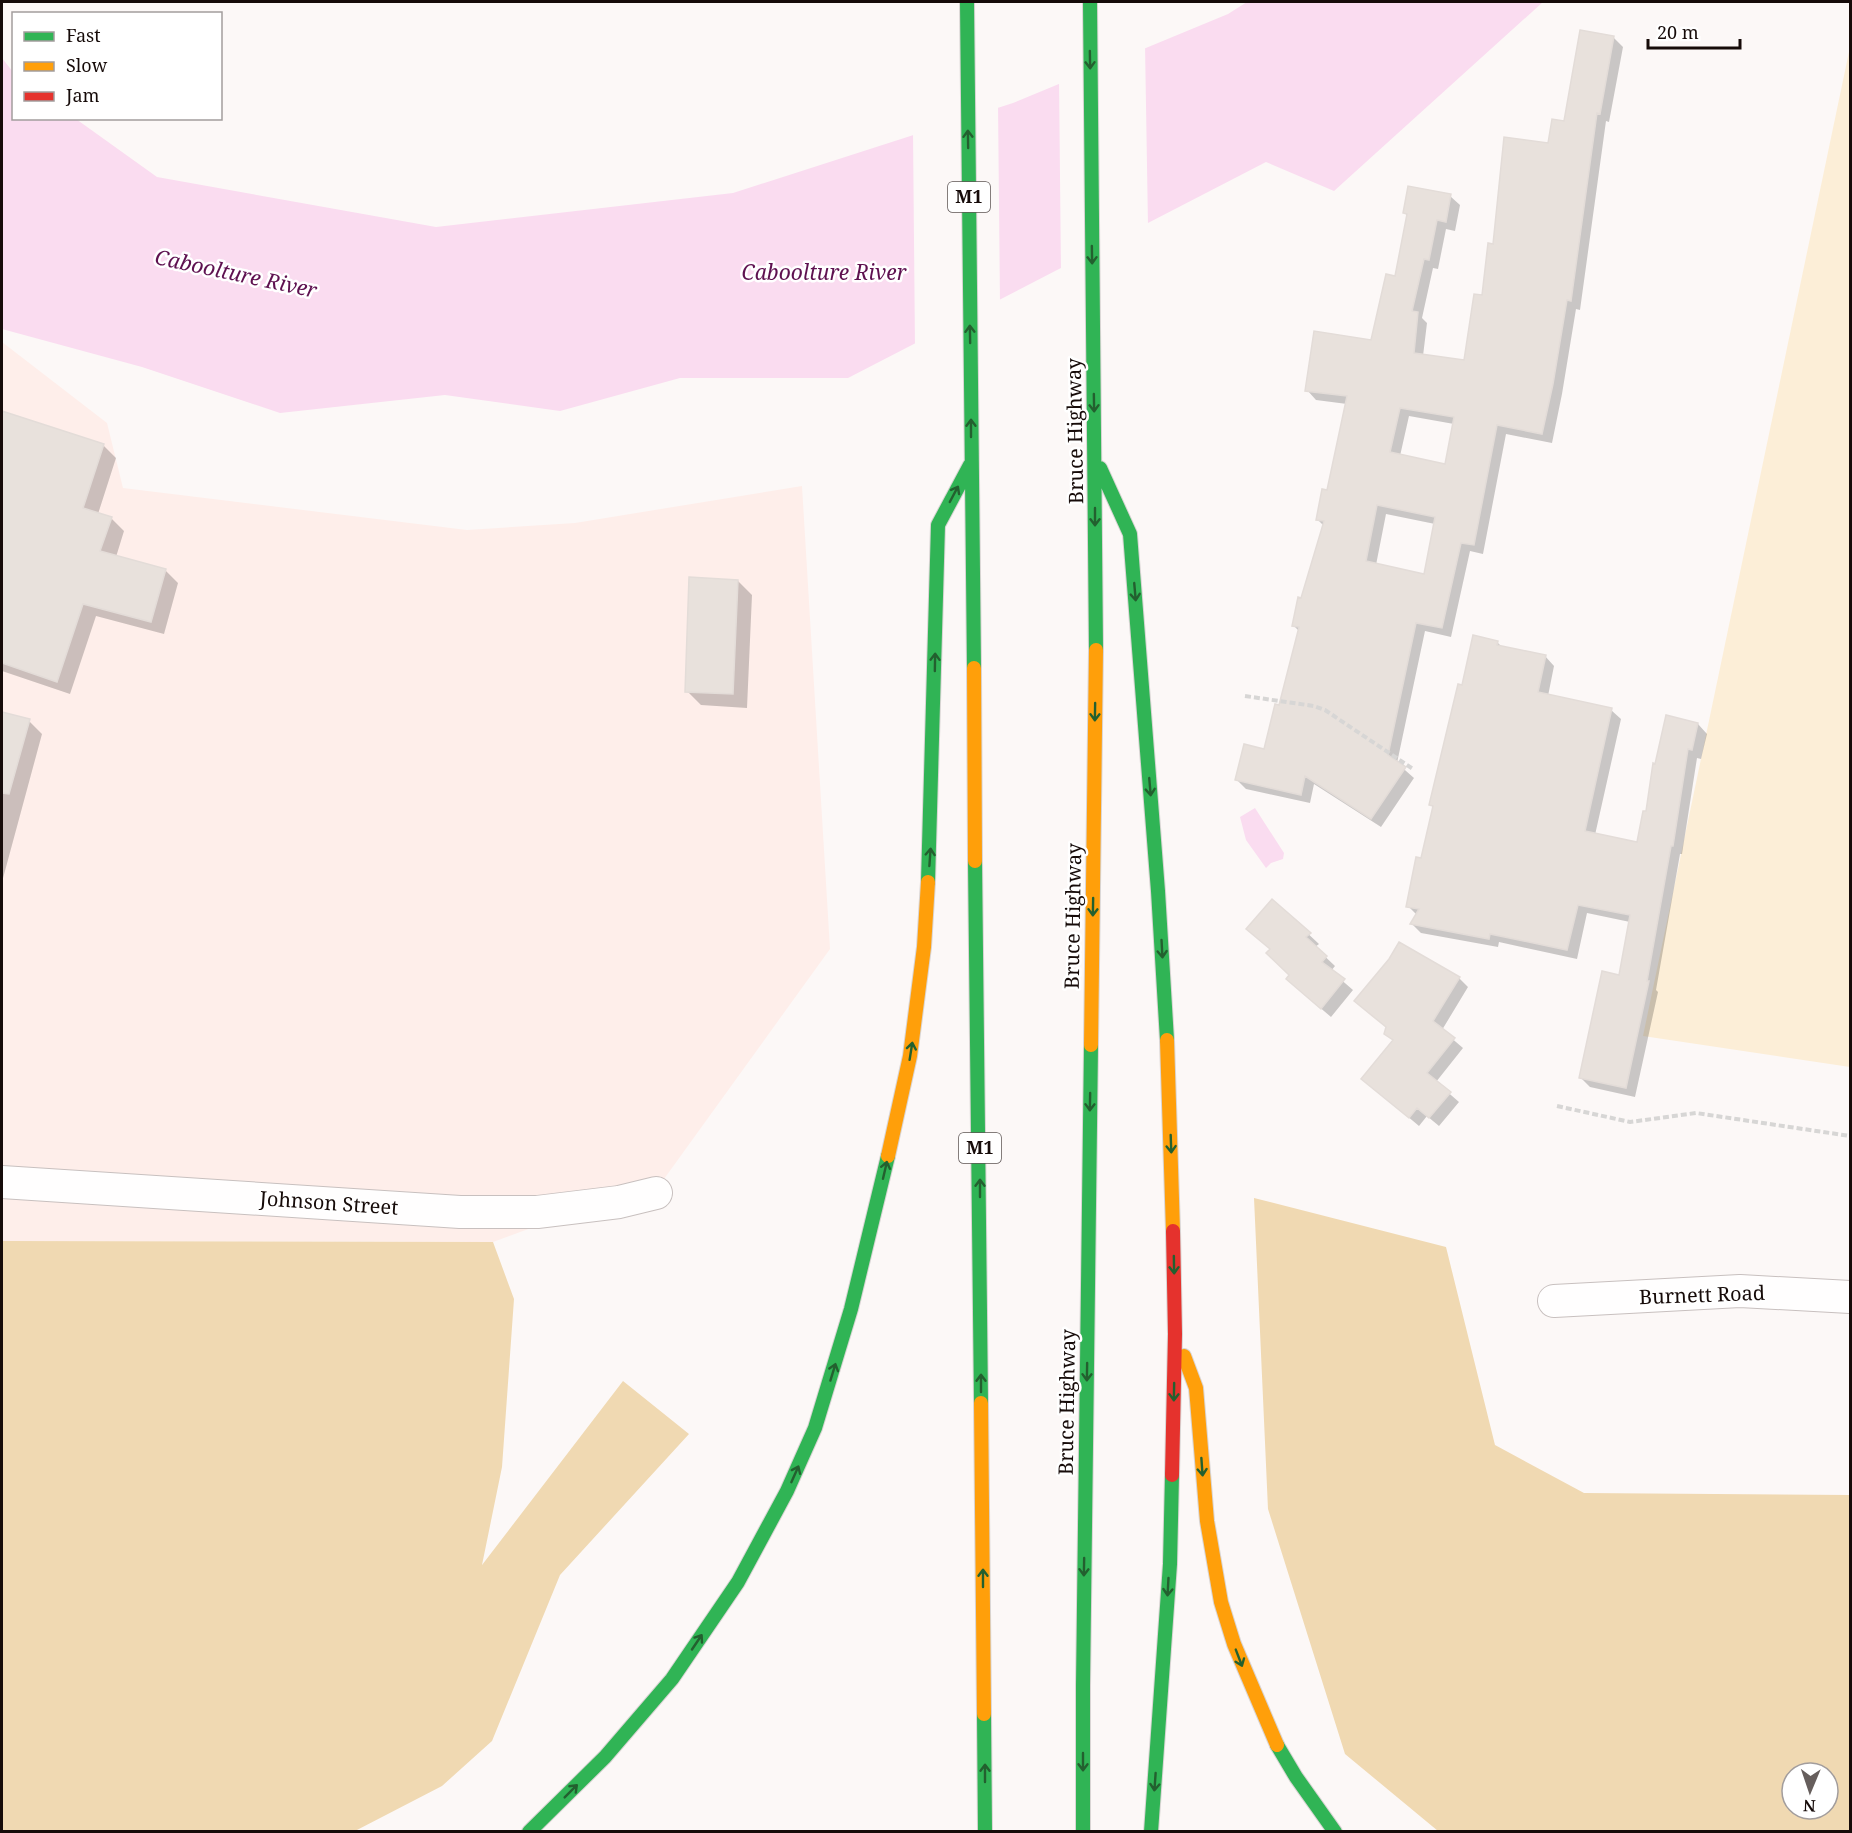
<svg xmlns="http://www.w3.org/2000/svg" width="1852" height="1833" font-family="'Noto Serif',serif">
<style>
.built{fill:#feeeea}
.green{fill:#fceed7}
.forest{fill:#f0d9b2;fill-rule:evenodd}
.water{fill:#fadcf0}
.pier{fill:#fcf8f7}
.shadow{fill:#0003;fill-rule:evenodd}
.building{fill:#e8e1dc;stroke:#e3dcd8;stroke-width:1.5;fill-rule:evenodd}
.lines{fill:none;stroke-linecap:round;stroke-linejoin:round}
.street-casing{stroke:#c8c0bf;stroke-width:34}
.fast-casing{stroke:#d9d5d4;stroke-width:16}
.slow-casing{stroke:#d9d5d4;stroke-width:16}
.jam-casing{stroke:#d9d5d4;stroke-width:16}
.path{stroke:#d7d6d5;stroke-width:4;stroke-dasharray:6 3;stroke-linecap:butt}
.street{stroke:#fffefe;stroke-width:32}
.fast{stroke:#30b455;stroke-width:14}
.slow{stroke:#ff9f0a;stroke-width:14}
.jam{stroke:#e5322d;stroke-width:14}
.oneway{stroke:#23602f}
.labels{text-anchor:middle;stroke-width:5;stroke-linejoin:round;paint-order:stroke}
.shield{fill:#fff;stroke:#5c5453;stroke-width:1.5}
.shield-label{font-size:18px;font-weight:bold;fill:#160b09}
.street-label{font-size:20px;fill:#160b09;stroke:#fff}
.water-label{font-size:21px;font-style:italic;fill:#5e1150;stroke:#fff}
</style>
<rect width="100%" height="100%" fill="#fcf8f7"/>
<path class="built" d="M 2,342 L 107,423 L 123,488 L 467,530 L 575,523 L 802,486 L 830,949 L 664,1179 L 493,1242 L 2,1241 Z"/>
<path class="green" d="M 1850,47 L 1850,1067 L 1643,1036 Z"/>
<path class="forest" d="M 1254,1198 L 1446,1247 L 1495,1445 L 1584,1493 L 1850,1495 L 1850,1831 L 1438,1831 L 1345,1754 L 1268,1509 ZM 1792,1773 L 1828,1773 L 1828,1809 L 1792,1809 Z
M 2,1241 L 493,1242 L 514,1299 L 502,1467 L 482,1565 L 623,1381 L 689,1434 L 560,1575 L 492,1741 L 442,1786 L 355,1831 L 2,1831 Z"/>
<path class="water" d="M 1247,2 L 1543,2 L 1334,191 L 1266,162 L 848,378 L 680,378 L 560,411 L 445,395 L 280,413 L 142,367 L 2,329 L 2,58 L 13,72 L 14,118 L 76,119 L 157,177 L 436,227 L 733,193 L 1013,103 L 1228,14 Z
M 1255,808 L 1284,853 L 1283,859 L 1271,863 L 1266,868 L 1246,840 L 1240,817 Z"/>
<path class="pier" d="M 1145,45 L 1148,226 L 1061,271 L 1059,80 Z
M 998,104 L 1000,303 L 915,347 L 913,132 Z"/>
<path class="shadow" d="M 1613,37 L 1623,47 L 1609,122 L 1606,121 L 1580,310 L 1576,309 L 1562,394 L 1552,443 L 1506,434 L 1483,554 L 1470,551 L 1451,637 L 1425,631 L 1397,763 L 1414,778 L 1381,827 L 1314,784 L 1310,803 L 1246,789 L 1237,780 L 1265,751 L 1280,706 L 1299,631 L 1294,626 L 1324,526 L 1317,519 L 1328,492 L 1347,404 L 1316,400 L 1307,390 L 1373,341 L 1396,277 L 1408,217 L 1405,213 L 1450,196 L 1460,205 L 1455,231 L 1446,229 L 1438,269 L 1433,268 L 1422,318 L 1427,323 L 1423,356 L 1466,361 L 1494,245 L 1549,145 L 1565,123 ZM 1409,416 L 1454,424 L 1446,465 L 1400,456 ZM 1386,514 L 1435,524 L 1425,576 L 1376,565 Z
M 2,412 L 103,445 L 116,458 L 98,514 L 111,518 L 124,531 L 116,557 L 165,570 L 178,583 L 164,634 L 96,616 L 70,694 L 2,671 Z
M 738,581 L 752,595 L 747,708 L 701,705 L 687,691 Z
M 1497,642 L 1502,647 L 1545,656 L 1554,666 L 1548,696 L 1611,710 L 1621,719 L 1595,835 L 1639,843 L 1647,813 L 1698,724 L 1707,734 L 1701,759 L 1697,758 L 1682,854 L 1680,854 L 1656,990 L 1658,992 L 1635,1097 L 1590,1087 L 1581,1078 L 1620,977 L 1630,922 L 1587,913 L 1577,959 L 1499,942 L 1498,947 L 1421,933 L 1412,924 L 1417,915 L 1408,906 L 1422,860 L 1434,808 L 1431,805 L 1463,687 Z
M 2,713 L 29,721 L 42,734 L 2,882 Z
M 1273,901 L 1319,944 L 1315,947 L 1335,966 L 1331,971 L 1353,990 L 1331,1017 L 1297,988 L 1291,976 L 1271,950 Z
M 1459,978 L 1468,987 L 1442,1030 L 1463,1048 L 1436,1082 L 1459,1102 L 1439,1126 L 1427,1116 L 1419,1126 L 1363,1079 L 1394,1041 L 1386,1033 Z"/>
<path class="building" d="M 1580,30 L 1614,36 L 1600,114 L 1597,113 L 1571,301 L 1567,300 L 1553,384 L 1542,434 L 1497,425 L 1474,545 L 1461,543 L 1442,628 L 1416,623 L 1388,755 L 1406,767 L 1371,819 L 1305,776 L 1301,795 L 1235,780 L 1244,744 L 1264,749 L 1275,704 L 1279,705 L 1299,627 L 1292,626 L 1298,597 L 1301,598 L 1324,521 L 1316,520 L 1322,489 L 1327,490 L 1347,396 L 1305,391 L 1314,331 L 1371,340 L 1386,274 L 1395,276 L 1407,214 L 1403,213 L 1408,186 L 1451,194 L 1446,222 L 1437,220 L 1429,260 L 1424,259 L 1412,311 L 1418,312 L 1414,353 L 1464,360 L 1474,294 L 1482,295 L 1488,243 L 1493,244 L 1504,137 L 1548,143 L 1552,119 L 1564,121 ZM 1400,408 L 1454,417 L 1445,464 L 1390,452 ZM 1377,505 L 1435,517 L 1424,574 L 1366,561 Z
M 2,411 L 104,444 L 83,508 L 112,517 L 100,551 L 166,569 L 151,622 L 83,604 L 57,682 L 2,663 Z
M 689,577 L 738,580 L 733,694 L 685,692 Z
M 1473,635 L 1498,641 L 1497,645 L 1546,655 L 1538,692 L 1612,708 L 1585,831 L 1637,842 L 1643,811 L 1646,811 L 1653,763 L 1655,764 L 1666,715 L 1698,723 L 1692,750 L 1688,749 L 1673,846 L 1671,846 L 1647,981 L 1649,981 L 1626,1088 L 1579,1078 L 1602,971 L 1619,975 L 1630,915 L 1578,905 L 1567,950 L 1490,934 L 1489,939 L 1410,924 L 1419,909 L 1406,907 L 1416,857 L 1421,858 L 1433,806 L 1429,805 L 1458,684 L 1462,685 Z
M 2,712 L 30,719 L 9,794 L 2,793 Z
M 1272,899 L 1311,933 L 1306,937 L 1327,956 L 1322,962 L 1345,979 L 1321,1009 L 1286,979 L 1289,975 L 1266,953 L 1270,949 L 1246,929 Z
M 1399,942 L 1460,977 L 1433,1021 L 1455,1038 L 1427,1073 L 1451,1092 L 1429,1118 L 1417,1108 L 1409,1118 L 1361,1079 L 1393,1040 L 1384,1034 L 1386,1027 L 1354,1001 L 1389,959 Z"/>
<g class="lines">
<defs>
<path id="street" d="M 2,1182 L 460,1212 L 537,1212 L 619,1202 L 656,1193
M 1554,1301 L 1740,1291 L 1850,1297"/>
<path id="fast" d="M 967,2 L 974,668
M 1090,2 L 1096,650
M 1100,468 L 1130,534 L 1158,891 L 1167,1040
M 975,861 L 981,1403
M 928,882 L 938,525 L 970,465
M 984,1714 L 985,1832
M 1277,1745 L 1296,1777 L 1335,1832
M 529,1832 L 605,1757 L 672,1679 L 738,1582 L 787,1491 L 815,1428 L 851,1309 L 888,1156
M 1083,1832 L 1083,1686 L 1091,1045
M 1151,1832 L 1170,1564 L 1172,1475"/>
<path id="slow" d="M 974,668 L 975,861
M 1167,1040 L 1173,1231
M 1091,1045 L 1096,650
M 888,1156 L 910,1056 L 924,947 L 928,882
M 1184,1356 L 1196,1388 L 1207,1521 L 1221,1602 L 1234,1644 L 1277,1745
M 981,1403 L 984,1714"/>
<path id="jam" d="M 1172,1475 L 1175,1334 L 1173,1231"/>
</defs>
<use href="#street" class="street-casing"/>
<use href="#fast" class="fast-casing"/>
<use href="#slow" class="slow-casing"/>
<use href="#jam" class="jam-casing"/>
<path class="path" d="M 1245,696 L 1314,706 L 1325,710 L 1413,769
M 1557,1106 L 1630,1122 L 1696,1113 L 1850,1136"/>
<use href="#street" class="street"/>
<use href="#fast" class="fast"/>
<use href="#slow" class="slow"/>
<use href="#jam" class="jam"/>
</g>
<defs><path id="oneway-shaft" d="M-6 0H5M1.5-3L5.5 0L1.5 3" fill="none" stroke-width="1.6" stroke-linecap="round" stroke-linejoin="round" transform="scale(1.5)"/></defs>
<g class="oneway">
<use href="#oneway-shaft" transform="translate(1090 60) rotate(89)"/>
<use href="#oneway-shaft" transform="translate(968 139) rotate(-91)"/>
<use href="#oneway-shaft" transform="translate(1092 255) rotate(89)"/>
<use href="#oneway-shaft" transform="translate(970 334) rotate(-91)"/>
<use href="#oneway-shaft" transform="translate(1094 403) rotate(89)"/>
<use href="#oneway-shaft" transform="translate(971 428) rotate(-90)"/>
<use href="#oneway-shaft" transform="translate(954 494) rotate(-62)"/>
<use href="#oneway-shaft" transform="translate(1095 517) rotate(90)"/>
<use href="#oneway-shaft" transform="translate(1135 592) rotate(85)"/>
<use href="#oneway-shaft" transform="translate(935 662) rotate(-89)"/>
<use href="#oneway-shaft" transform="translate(1095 712) rotate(91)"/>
<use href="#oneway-shaft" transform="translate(1150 787) rotate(85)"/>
<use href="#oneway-shaft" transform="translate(930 857) rotate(-86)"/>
<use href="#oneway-shaft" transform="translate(1093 907) rotate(91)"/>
<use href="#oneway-shaft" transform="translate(1162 949) rotate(87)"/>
<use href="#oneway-shaft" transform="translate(911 1051) rotate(-81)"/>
<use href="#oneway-shaft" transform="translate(1090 1102) rotate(91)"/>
<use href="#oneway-shaft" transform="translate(1171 1144) rotate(88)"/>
<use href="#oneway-shaft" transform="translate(885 1170) rotate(-77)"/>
<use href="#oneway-shaft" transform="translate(980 1188) rotate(-90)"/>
<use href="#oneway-shaft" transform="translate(1174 1265) rotate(89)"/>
<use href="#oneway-shaft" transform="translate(833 1372) rotate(-73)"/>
<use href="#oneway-shaft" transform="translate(1087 1372) rotate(91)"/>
<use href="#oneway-shaft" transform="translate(981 1383) rotate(-90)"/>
<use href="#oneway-shaft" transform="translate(1174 1392) rotate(91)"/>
<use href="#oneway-shaft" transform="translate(1202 1467) rotate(86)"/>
<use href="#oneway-shaft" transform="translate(795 1474) rotate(-66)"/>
<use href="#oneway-shaft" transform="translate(1084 1567) rotate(91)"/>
<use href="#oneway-shaft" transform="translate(983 1578) rotate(-90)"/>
<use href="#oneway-shaft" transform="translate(1168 1587) rotate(93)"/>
<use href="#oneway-shaft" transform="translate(697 1642) rotate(-56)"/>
<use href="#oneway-shaft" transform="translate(1239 1658) rotate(69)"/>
<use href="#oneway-shaft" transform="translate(1083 1762) rotate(90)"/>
<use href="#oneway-shaft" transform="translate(985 1773) rotate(-90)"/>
<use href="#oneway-shaft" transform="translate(1155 1782) rotate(94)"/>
<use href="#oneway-shaft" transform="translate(571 1791) rotate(-45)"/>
</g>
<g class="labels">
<g class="shield">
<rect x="948" y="182" width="42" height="30" rx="4.5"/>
<rect x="959" y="1133" width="42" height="30" rx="4.5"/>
</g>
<g class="shield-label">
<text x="969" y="203">M1</text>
<text x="980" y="1154">M1</text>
</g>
<g class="street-label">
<text transform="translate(1075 431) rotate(-91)" y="7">Bruce Highway</text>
<text transform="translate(1073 916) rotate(-89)" y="7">Bruce Highway</text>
<text transform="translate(329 1203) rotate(4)" y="7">Johnson Street</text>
<text transform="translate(1702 1295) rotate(-2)" y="7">Burnett Road</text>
<text transform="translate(1067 1402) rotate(-89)" y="7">Bruce Highway</text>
</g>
<g class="water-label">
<text x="824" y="280">Caboolture River</text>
<text transform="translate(236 274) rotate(12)" y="7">Caboolture River</text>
</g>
</g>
<rect width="1852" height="1833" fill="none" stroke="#160b09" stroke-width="6"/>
<rect x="12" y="12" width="210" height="108" fill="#ffffff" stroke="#a29d9d" stroke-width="1.5"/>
<rect x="24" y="32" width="30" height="9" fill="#30b455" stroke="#a29d9d" stroke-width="1.5"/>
<text x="66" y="42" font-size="18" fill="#160b09">Fast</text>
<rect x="24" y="62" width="30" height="9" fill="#ff9f0a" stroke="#a29d9d" stroke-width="1.5"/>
<text x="66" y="72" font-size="18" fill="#160b09">Slow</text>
<rect x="24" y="92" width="30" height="9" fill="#e5322d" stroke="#a29d9d" stroke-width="1.5"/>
<text x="66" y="102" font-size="18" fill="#160b09">Jam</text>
<g transform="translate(1810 1791) rotate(182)"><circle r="28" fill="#ffffff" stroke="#a29d9d" stroke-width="1.5"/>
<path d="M0-4.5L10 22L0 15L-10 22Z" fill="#665e5c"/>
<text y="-9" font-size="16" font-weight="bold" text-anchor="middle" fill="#160b09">N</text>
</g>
<path d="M1648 39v9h92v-9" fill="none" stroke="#160b09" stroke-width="3"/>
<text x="1657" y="39" font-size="18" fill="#160b09" stroke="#ffffff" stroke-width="4.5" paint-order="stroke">20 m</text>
</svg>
